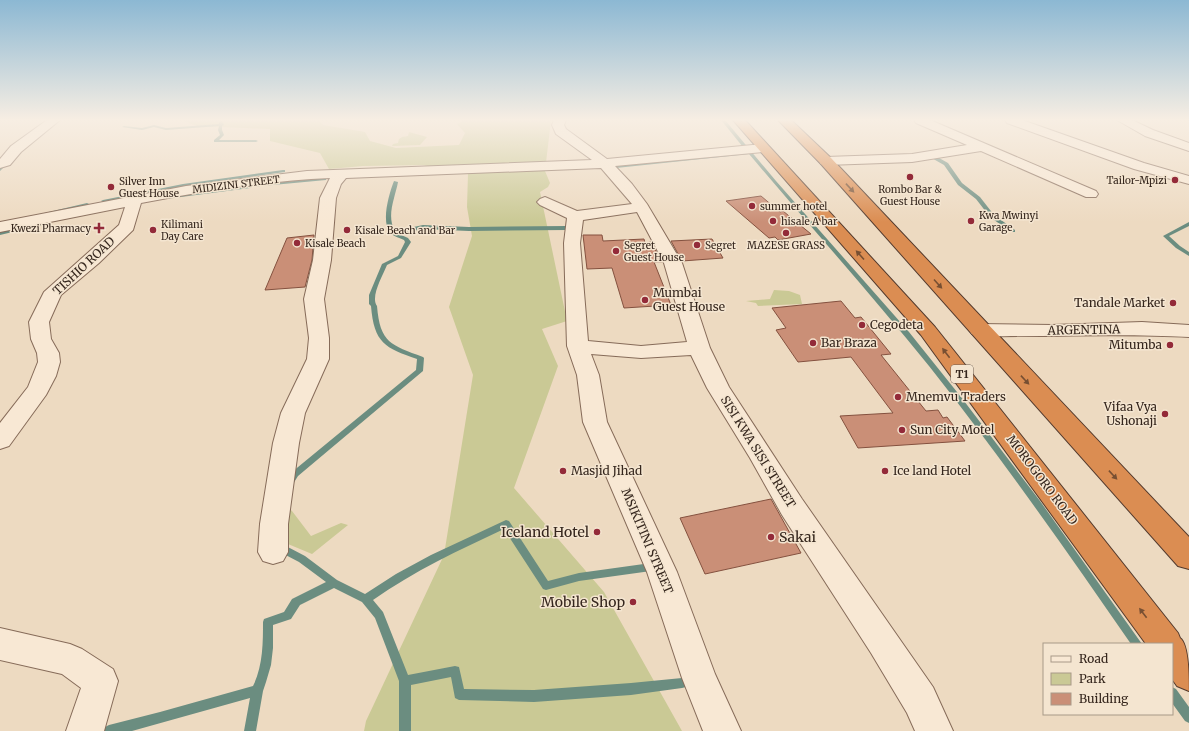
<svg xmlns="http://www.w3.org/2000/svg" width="1189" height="731" font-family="Merriweather,serif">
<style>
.green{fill:#cac995}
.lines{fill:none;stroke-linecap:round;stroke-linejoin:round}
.stream{fill:#6b8d80;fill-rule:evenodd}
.building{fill:#ca8f77;stroke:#84513f}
.minor-casing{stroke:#866b59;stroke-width:2}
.highway-casing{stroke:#533a2d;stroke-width:2}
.minor{fill:#f8e8d4;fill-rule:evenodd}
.highway{fill:#db8d52;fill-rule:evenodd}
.oneway{fill:#774f32}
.poi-dot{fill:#932a39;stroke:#f4e5d0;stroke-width:1.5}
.labels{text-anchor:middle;stroke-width:3;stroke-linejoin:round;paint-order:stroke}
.far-poi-label{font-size:10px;fill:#35261d;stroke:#f4e5d0;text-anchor:start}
.far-street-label{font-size:10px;fill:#35261d;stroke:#f4e5d0}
.shield{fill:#f4e5d0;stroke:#6e5f53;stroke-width:1}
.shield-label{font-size:11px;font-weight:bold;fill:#35261d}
.street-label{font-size:12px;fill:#35261d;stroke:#f4e5d0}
.poi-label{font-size:12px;fill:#35261d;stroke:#f4e5d0;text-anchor:start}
.near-poi-label{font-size:14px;fill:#35261d;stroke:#f4e5d0;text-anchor:end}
</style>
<rect width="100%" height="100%" fill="#eddac1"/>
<path class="green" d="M 181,120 L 318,120 L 323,125 L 365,132 L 370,141 L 396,148 L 459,145 L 465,133 L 457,124 L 464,120 L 551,120 L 545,171 L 550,183 L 548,187 L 540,192 L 567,321 L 542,329 L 558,366 L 514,488 L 604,592 L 682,731 L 364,731 L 366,721 L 444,555 L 473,375 L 449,307 L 472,236 L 467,207 L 468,174 L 423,165 L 363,166 L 329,169 L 320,153 L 270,141 L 270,129 L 197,126 Z
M 409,132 L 427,137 L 420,145 L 392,146 L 393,144 L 398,143 L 399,139 L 402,137 L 408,136 Z
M 774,290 L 789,291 L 800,295 L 802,304 L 758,306 L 756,303 L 746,301 L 770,299 Z
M 283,503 L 292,511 L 311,536 L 341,523 L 348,525 L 312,554 L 288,544 L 283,519 Z"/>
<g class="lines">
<path class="stream" d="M 721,120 L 725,120 L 776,181 L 909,332 L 961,397 L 1040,501 L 1142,644 L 1131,644 C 1066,550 1000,456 929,366 C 871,294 809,225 749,154 L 616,168 L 614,167 L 616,166 L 747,152 Z
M 221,121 L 222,121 L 224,125 L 222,126 L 222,130 L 224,135 L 219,140 L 256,140 L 258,141 L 256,142 L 214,142 L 214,140 L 220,135 L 218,130 L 219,126 L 166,130 L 154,127 L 142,130 L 122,127 L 124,126 L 142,128 L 154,125 L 166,128 L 219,124 L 219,122 Z
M 928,154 L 932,154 L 948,163 L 962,183 L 980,197 L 994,215 L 1015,230 L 1015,232 L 1011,232 L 990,217 L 976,199 L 958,185 L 944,165 L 928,156 Z
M 7,159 L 11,160 L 0,171 L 0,167 Z
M 283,170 L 285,170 L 285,172 L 183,186 L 103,202 L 101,201 L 103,200 L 183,184 Z
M 324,178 L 326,179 L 326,180 L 252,187 L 250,188 L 158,200 L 156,199 L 158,198 L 251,186 L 253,185 Z
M 394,181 L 398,182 C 395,198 386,216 395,231 L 423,225 L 469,227 L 567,226 L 570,228 L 567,230 L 469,231 L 423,229 L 399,234 L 408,238 L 411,242 L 401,258 L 387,265 C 383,275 370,297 377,306 C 380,343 391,345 423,357 L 424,358 L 423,371 L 298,476 L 293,484 L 290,485 L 287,484 L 286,482 L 292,472 L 416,370 L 417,359 C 385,348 374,343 371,306 L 369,304 L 369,295 L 382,264 L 398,256 L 405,242 L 404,240 C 400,238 393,236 390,233 C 381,221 389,194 394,181 Z
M 87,203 L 89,204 L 89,205 L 39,217 L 36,215 Z
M 40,222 L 43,224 L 42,225 L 0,235 L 0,231 Z
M 1189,222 L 1189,226 L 1169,236 L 1180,246 L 1189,252 L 1189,256 L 1176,248 L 1163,236 Z
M 506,520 L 509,521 L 548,581 L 579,573 L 651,563 L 654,564 L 656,567 L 654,570 L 651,571 L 579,581 L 546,590 L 543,589 L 504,529 C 459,550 414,571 373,600 L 383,612 L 408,675 L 455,666 L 459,667 L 464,689 L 534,690 L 631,683 L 682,678 L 686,679 L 688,683 L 686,687 L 682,688 L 631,695 L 534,702 L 459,700 L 455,698 L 451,677 L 411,685 L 411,731 L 399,731 L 399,681 L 375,618 L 362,602 L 334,588 L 300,605 L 291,619 L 273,625 L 273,648 L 271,665 L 266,682 L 263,691 L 256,731 L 244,731 L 250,698 L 132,731 L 103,731 L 105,727 L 109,725 L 160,712 L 253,686 C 263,666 263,643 263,622 L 264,619 L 284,612 L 292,599 L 326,582 L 299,562 L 278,551 L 276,548 L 278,545 L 281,544 L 284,545 L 305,556 L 337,580 L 365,594 L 396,574 L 431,555 Z
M 1172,687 L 1176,689 L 1189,707 L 1189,723 L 1185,721 L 1172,703 Z"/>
</g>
<path class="building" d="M 761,196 L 780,212 L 783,211 L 811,234 L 778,240 L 775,237 L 769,238 L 726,201 Z
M 314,235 L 312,260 L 305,287 L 265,290 L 287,238 Z
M 583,235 L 602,235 L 603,241 L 644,239 L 645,243 L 651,242 L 662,262 L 654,262 L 671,305 L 624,308 L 612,268 L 587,269 Z
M 712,239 L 723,258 L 682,261 L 671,241 Z
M 841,301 L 855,318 L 861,317 L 891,354 L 881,355 L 926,411 L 938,410 L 943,418 L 947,417 L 965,441 L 858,448 L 840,416 L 893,413 L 851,357 L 798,362 L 776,330 L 786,328 L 772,308 Z
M 771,499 L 801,553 L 705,574 L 680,518 Z"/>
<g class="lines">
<defs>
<path id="minor" d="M 47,120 L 60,120 L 21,152 L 10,165 L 0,168 L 0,159 L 11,146 Z
M 554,120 L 566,120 L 564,125 L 566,129 L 607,159 L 763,144 L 770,148 L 763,152 L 615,166 L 632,184 L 647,204 L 682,263 L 710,348 L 729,387 L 802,499 L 933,687 L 953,731 L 915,731 L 907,713 L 871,653 L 782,515 L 750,458 L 707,388 L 691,355 L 641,358 L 591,354 L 599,375 L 607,422 L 677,572 L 715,674 L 741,731 L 703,731 L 682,678 L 647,572 L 583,422 L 577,375 L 567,346 L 564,243 L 567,218 L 540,205 L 537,202 L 540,199 L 545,197 L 577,211 L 632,204 L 601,168 L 346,178 L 341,184 L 336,198 L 331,260 L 324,299 L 329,338 L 329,359 L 305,413 L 299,443 L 288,524 L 288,552 L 283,561 L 273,564 L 263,561 L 258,552 L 260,524 L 273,443 L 281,413 L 307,359 L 309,338 L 304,299 L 313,260 L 320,198 L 330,178 C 267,181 203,191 141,203 L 133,230 L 99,263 L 61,295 L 49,322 L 51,339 L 59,353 L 60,362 L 56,376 L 46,395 L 9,446 L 0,449 L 0,423 L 28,387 L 38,362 L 37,353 L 31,339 L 29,322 L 44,292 L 119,225 L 125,207 L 0,232 L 0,222 L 186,186 L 307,171 L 592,160 L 556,134 L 552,125 ZM 637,212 L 664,263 L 687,342 L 641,346 L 588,341 L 580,243 L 583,220 Z
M 914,120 L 930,120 L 1096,191 L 1098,194 L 1096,197 L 1086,197 L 981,151 L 912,162 L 826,165 L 821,164 L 819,161 L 821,158 L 826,157 L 912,154 L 967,145 L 916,123 Z
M 1005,120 L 1022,120 L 1144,163 L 1189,176 L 1189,184 L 1134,169 L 1007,123 Z
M 1117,120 L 1132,120 L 1153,130 L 1189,143 L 1189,151 L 1145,136 Z
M 1142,322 L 1189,325 L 1189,337 C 1119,333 1049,337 979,336 L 972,334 L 969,330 L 972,326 L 979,324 L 1052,325 Z
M 0,628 L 70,644 L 82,649 L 113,669 L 118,681 L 104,731 L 66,731 L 81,688 L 62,674 L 0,660 Z"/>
<path id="highway" d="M 733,120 L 745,120 L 935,327 L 1178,633 L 1180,638 C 1189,644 1189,677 1189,691 L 1177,686 L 1172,679 L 1172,644 L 1146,644 L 921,335 Z
M 778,120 L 791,120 L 831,158 L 1189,537 L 1189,569 L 1178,566 L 821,164 Z"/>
</defs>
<use href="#minor" class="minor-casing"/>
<use href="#highway" class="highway-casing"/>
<use href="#minor" class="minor"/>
<use href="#highway" class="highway"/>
</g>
<defs><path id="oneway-solid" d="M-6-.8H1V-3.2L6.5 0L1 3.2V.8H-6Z"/></defs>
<g class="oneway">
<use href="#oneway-solid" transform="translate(850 188) rotate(47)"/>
<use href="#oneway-solid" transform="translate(860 255) rotate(-132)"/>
<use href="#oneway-solid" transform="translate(938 284) rotate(48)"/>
<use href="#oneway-solid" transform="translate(946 353) rotate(-127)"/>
<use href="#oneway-solid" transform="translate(1025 380) rotate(47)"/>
<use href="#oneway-solid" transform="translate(1113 475) rotate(47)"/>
<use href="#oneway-solid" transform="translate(1143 613) rotate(-127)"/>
</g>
<linearGradient id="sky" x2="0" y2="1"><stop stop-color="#8cb8d3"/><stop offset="0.54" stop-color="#f7eee3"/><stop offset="1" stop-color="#f7eee3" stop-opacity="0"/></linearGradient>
<rect width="1189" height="222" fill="url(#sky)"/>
<g class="poi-dot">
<circle cx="910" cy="177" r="4"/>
<circle cx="1175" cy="180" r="4"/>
<circle cx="111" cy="187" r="4"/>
<circle cx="752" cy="206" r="4"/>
<circle cx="773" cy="221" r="4"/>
<circle cx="971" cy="221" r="4"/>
<path d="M97 222h4v4h4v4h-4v4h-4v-4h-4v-4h4z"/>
<circle cx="153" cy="230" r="4"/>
<circle cx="347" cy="230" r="4"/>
<circle cx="786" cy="233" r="4"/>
<circle cx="297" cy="243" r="4"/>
<circle cx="697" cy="245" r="4"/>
<circle cx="616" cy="251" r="4"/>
<circle cx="645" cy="300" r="4"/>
<circle cx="1173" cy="303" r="4"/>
<circle cx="862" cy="325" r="4"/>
<circle cx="813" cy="343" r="4"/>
<circle cx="1170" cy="345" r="4"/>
<circle cx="898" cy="397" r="4"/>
<circle cx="1165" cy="414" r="4"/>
<circle cx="902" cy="430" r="4"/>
<circle cx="563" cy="471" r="4"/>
<circle cx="885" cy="471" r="4"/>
<circle cx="597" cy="532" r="4"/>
<circle cx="771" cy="537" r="4"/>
<circle cx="633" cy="602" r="4"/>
</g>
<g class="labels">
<g class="far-poi-label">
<text x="1167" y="184" text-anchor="end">Tailor-Mpizi</text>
<text x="119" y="185">Silver Inn<tspan x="119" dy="12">Guest House</tspan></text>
<text x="910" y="193" text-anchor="middle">Rombo Bar &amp;<tspan x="910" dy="12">Guest House</tspan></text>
<text x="760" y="210">summer hotel</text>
<text x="979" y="219">Kwa Mwinyi<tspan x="979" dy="12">Garage</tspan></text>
<text x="781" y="225">hisale A bar</text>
<text x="161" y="228">Kilimani<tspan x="161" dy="12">Day Care</tspan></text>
<text x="91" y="232" text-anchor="end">Kwezi Pharmacy</text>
<text x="355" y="234">Kisale Beach and Bar</text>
<text x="305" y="247">Kisale Beach</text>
<text x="624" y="249">Segret<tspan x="624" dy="12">Guest House</tspan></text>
<text x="705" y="249">Segret</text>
<text x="786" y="249" text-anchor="middle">MAZESE GRASS</text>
</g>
<g class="far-street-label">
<text transform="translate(236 184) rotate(-7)" y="4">MIDIZINI STREET</text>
</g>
<rect class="shield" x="951" y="365" width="22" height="18" rx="3"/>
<g class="shield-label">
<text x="962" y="378">T1</text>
</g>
<g class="street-label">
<text transform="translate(84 266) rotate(-43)" y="4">TISHIO ROAD</text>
<text transform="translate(1084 330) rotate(-1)" y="4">ARGENTINA</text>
<text transform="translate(758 452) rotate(58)" y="4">SISI KWA SISI STREET</text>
<text transform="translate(1042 480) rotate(53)" y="4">MOROGORO ROAD</text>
<text transform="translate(647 541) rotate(67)" y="4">MSIKITINI STREET</text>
</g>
<g class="poi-label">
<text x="653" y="297">Mumbai<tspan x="653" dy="14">Guest House</tspan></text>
<text x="1165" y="307" text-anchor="end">Tandale Market</text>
<text x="870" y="329">Cegodeta</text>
<text x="821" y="347">Bar Braza</text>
<text x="1162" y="349" text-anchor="end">Mitumba</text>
<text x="906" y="401">Mnemvu Traders</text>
<text x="1157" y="411" text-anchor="end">Vifaa Vya<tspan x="1157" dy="14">Ushonaji</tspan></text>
<text x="910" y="434">Sun City Motel</text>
<text x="571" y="475">Masjid Jihad</text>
<text x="893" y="475">Ice land Hotel</text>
</g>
<g class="near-poi-label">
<text x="589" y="537">Iceland Hotel</text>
<text x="779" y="542" text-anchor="start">Sakai</text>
<text x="625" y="607">Mobile Shop</text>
</g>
</g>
<rect x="1043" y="643" width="130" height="72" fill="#f4e5d0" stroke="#a89988"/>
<rect x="1051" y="656" width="20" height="6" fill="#f8e8d4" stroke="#a89988"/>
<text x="1079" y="663" font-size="12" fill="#35261d">Road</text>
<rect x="1051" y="673" width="20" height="12" fill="#cac995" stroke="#a89988"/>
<text x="1079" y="683" font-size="12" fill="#35261d">Park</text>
<rect x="1051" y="693" width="20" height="12" fill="#ca8f77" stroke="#a89988"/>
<text x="1079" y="703" font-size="12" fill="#35261d">Building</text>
</svg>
